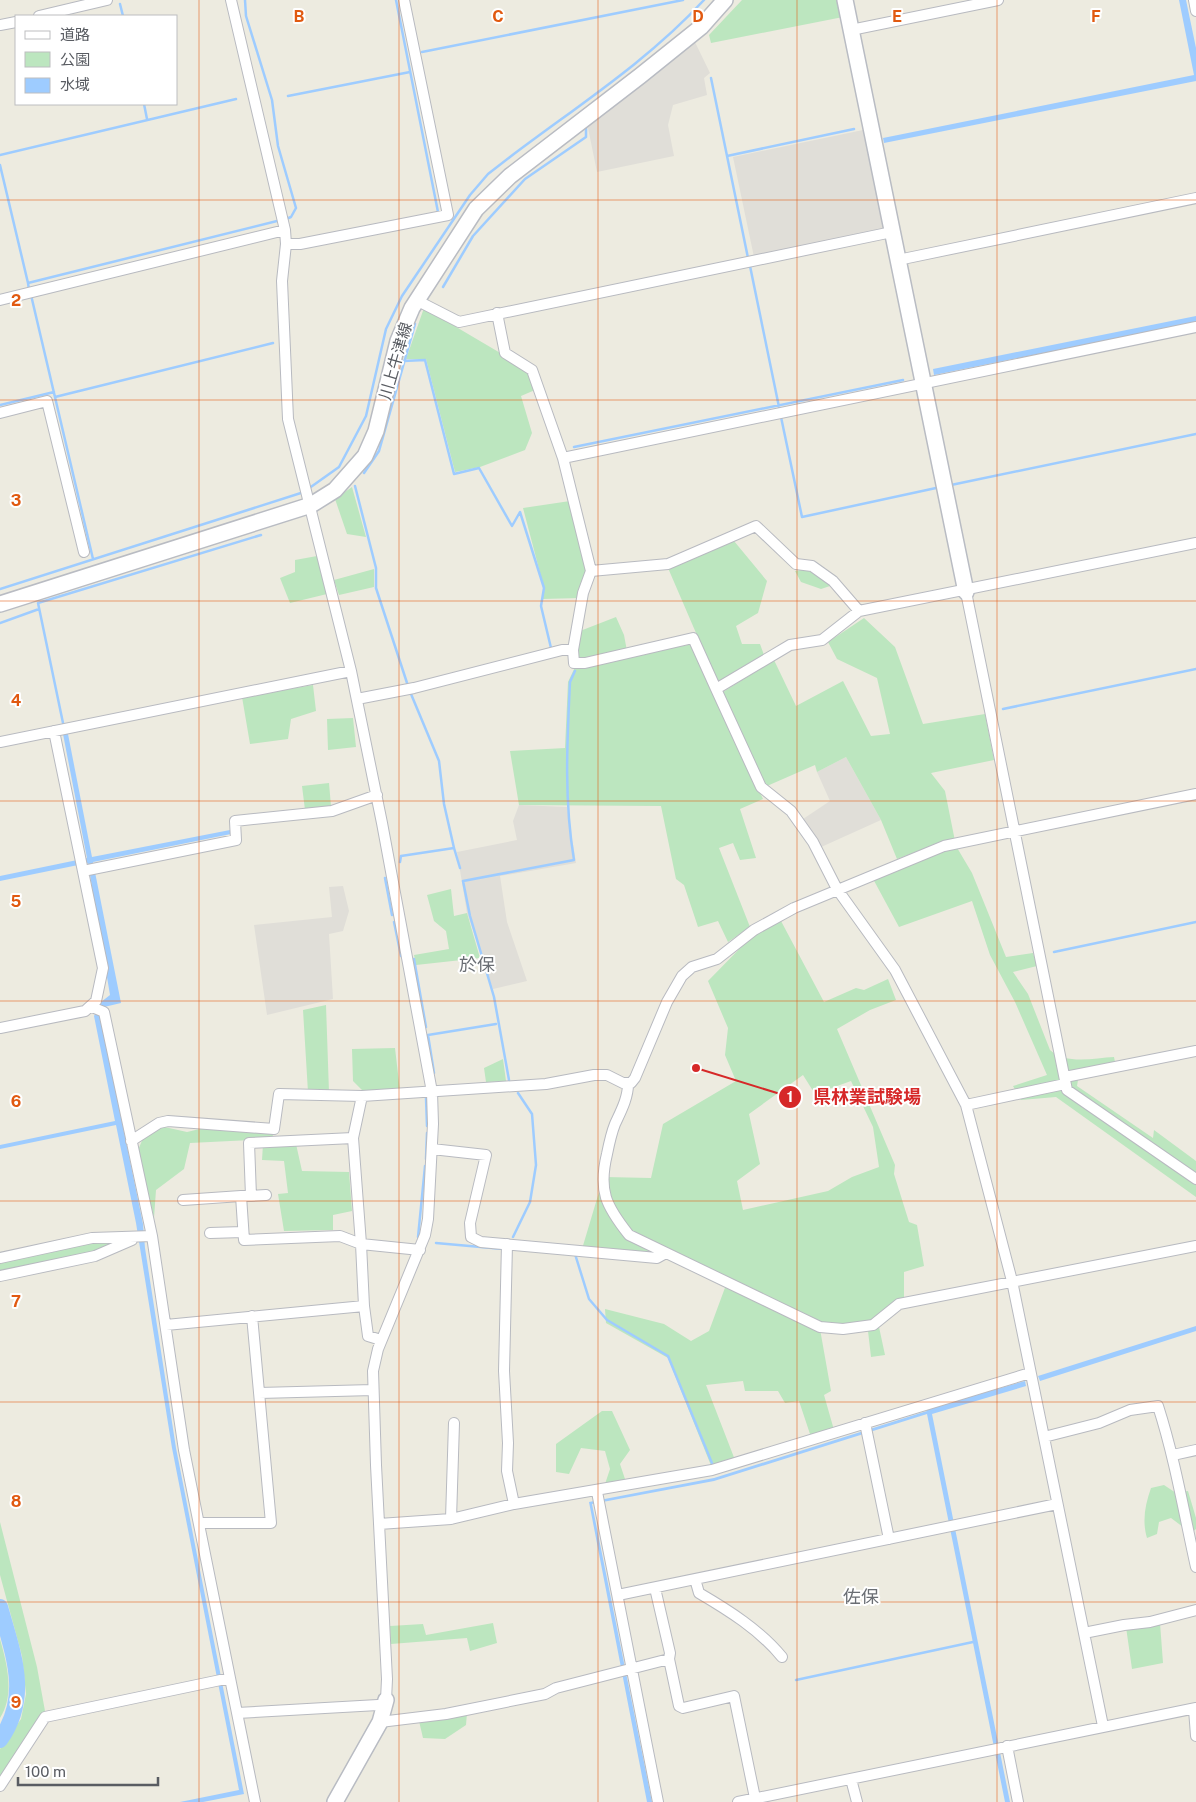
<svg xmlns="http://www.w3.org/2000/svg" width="1196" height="1802" font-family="'Public Sans','Noto Sans JP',sans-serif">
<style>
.industrial{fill:#e0ded8}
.green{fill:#bce6bf;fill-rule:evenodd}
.water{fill:#9eccff}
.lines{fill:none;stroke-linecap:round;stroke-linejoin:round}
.stream{stroke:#9eccff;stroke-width:2.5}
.river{stroke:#9eccff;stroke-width:16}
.street-casing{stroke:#b8bac0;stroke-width:12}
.secondary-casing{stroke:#b9bcc3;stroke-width:18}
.street{stroke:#fff;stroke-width:10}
.secondary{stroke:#fff;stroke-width:15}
.grid{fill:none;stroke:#e15910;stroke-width:1;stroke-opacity:0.55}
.labels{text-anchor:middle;stroke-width:4;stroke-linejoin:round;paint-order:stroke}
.street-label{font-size:16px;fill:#595c62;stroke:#fff}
.neighbourhood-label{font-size:18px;fill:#6a6e74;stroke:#fff}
.grid-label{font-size:16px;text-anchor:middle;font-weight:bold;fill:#e15910;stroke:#fff;stroke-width:4;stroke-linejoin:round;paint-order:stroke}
.leader{fill:none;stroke:#d62828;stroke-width:2}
.callout-dot{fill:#d62828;stroke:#fff;stroke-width:2}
.mark-label{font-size:15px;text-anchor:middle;font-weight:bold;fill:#fff}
.callout-label{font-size:18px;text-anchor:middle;font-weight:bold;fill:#d62828;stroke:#fff;stroke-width:4;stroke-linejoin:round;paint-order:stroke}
</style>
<rect width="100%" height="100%" fill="#edebe0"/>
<path class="industrial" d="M 694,40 L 710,73 L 704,78 L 707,95 L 673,105 L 668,125 L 674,156 L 597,172 L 587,123 Z
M 863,130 L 884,230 L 754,257 L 733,157 Z
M 846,757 L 881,820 L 819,848 L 803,819 L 830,801 L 817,772 Z
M 519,805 L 567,807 L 576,863 L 500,876 L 507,922 L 527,981 L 493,989 L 467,913 L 457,852 L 517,840 L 513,821 Z
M 343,886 L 349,911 L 343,931 L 329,934 L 333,999 L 267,1015 L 254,925 L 332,917 L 329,887 Z"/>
<path class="green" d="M 742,0 L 839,0 L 843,17 L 711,43 L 709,35 Z
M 424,308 L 502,354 L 528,373 L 535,390 L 521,396 L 532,433 L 525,450 L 480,467 L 455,472 L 426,359 L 406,359 Z
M 352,487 L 366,537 L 347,534 L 335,499 Z
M 570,501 L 588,573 L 580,598 L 542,599 L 544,588 L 523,508 Z
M 734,541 L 767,581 L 758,613 L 736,626 L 742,644 L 760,644 L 764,655 L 718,684 L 668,568 Z
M 317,556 L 327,594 L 290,603 L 280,578 L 295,572 L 295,560 Z
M 374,569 L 374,587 L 339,595 L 334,580 Z
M 809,569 L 833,585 L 821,589 L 801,582 L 795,571 Z
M 616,617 L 624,635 L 627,651 L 577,661 L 576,654 L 580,631 Z
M 864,618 L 895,647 L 923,724 L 985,714 L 994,760 L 931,773 L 945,791 L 956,846 L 972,873 L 1006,957 L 1033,953 L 1037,966 L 1013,972 L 1028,994 L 1050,1050 C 1066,1065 1094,1058 1114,1057 L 1117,1072 L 1078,1080 L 1077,1086 L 1153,1138 L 1154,1130 L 1196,1161 L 1196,1197 L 1056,1097 L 1021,1100 L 1013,1086 L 1047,1075 L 1015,1002 L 990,955 L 972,901 L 899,927 L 872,877 L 949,849 L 945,841 L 897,859 L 881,820 L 846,757 L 817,772 L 815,765 L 767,786 L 753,761 L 747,764 L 763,799 L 740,809 L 756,858 L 740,860 L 733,843 L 719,848 L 750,927 L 728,942 L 718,921 L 698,927 L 684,885 L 676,879 L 661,806 L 519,805 L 510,751 L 565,748 L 568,682 L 575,667 L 692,644 L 742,734 L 723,692 L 774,660 L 796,706 L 843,681 L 871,736 L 890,734 L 877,678 L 837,659 L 828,642 Z
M 313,685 L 316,711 L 291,719 L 288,739 L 250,744 L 242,697 Z
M 353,718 L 356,747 L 328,750 L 327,719 Z
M 329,783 L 331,806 L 305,810 L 302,786 Z
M 451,889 L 454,916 L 467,913 L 480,958 L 416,965 L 414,955 L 449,949 L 446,931 L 434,921 L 427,895 Z
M 781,921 L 824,1002 L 856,988 L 864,990 L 888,979 L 896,1000 L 870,1010 L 837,1029 L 895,1165 L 894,1174 L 909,1222 L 917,1225 L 924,1266 L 904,1272 L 904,1299 C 872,1322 862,1330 822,1325 L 631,1231 L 614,1212 L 605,1177 L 651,1178 L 663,1124 L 736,1081 L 725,1055 L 728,1028 L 708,981 L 751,937 ZM 803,1075 L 815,1094 L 851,1081 L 873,1127 L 879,1167 L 852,1177 L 828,1191 L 743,1210 L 737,1181 L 760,1164 L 749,1114 Z
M 326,1005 L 329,1092 L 308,1092 L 303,1010 Z
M 395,1048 L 400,1091 L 364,1092 L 353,1081 L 352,1049 Z
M 503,1059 L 506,1081 L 486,1082 L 484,1068 Z
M 160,1126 L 187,1132 L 208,1127 L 274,1133 L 271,1139 L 190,1143 L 184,1169 L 156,1190 L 154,1218 L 138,1150 L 144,1136 Z
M 263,1144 L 296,1144 L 302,1171 L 349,1172 L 352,1211 L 333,1215 L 333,1230 L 284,1231 L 278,1194 L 288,1193 L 284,1161 L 262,1160 Z
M 599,1192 L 610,1216 L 655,1251 L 654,1255 L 582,1249 Z
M 93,1241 L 117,1241 L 95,1253 L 0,1273 L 0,1261 Z
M 726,1285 L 820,1329 L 831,1391 L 824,1395 L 834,1430 L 811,1437 L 799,1401 L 785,1403 L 778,1391 L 745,1391 L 743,1381 L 706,1385 L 735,1460 L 712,1468 L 668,1358 L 606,1323 L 605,1309 L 664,1324 L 691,1341 L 709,1331 Z
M 879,1327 L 885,1355 L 871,1357 L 868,1331 Z
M 602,1411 L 612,1411 L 630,1450 L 620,1464 L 627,1485 L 604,1487 L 610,1469 L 605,1451 L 581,1448 L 569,1474 L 556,1472 L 556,1444 Z
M 1164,1485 L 1176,1493 L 1188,1491 L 1196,1518 L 1196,1529 L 1191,1533 L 1171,1518 L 1159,1522 L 1157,1534 L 1147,1538 C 1142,1521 1145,1505 1151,1488 Z
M 0,1522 L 37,1667 L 45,1711 L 0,1778 L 0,1749 L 21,1719 L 26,1694 L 22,1656 L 0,1575 Z
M 493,1623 L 497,1643 L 470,1651 L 467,1638 L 391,1644 L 390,1626 L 423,1624 L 426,1635 Z
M 1160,1623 L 1163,1663 L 1132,1669 L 1126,1627 Z
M 0,1639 C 7,1664 15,1695 0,1718 Z
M 467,1713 L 466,1725 L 445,1739 L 423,1738 L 419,1721 Z"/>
<path class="water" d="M 1179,0 L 1186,0 L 1196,48 L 1196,81 L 884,143 L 883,138 L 1194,75 Z
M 1196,316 L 1196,322 L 934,375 L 933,369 Z
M 63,734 L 68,734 L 92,857 L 230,830 L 231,834 L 93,862 L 121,1003 L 104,1007 L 100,1015 L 143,1224 L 145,1248 L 176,1448 L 244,1794 L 203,1802 L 180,1802 L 239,1790 L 172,1448 L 136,1223 L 116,1125 L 0,1149 L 0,1145 L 115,1121 L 94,1016 L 101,1002 L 110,995 L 88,863 L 0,881 L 0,876 L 87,858 Z
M 1196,1326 L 1196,1331 L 1040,1381 L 1038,1376 Z
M 1025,1381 L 1026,1386 L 932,1414 L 1010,1802 L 1005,1802 L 927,1414 L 714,1481 L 592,1504 L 652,1802 L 647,1802 L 589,1502 L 714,1478 L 927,1411 L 927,1409 Z"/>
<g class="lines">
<path class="stream" d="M 245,0 L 246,16 L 272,100 L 278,146 L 296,208 L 291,217 L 286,219
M 396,0 L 438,212
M 120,4 L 123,16
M 422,52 L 683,0
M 711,78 L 748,258
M 288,96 L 410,72
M 144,104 L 147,119
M 0,155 L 236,99
M 727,156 L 854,129
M 0,165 L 28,283
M 750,266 L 779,407
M 443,287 L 473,236 L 525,179 L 586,137 L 586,128
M 29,290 L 28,283 L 281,220
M 31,295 L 93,559
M 403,361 L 425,360 L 454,474 L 479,468 L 512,526 L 520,512 L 544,588 L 541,606 L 551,648
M 55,397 L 273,343
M 0,405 L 54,392
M 781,417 L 802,517 L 936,488
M 574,447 L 903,380
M 364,473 L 379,451 L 415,324
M 951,485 L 1196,434
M 355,486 L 376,568 L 376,588 L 408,686
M 308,489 L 339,467 L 366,416 L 386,329 L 402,296 L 470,195 L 488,174 L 510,157 C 576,107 648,61 704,0
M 0,589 L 304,492
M 0,623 L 39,609
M 1003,709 L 1196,669
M 63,723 L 38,603 L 261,535
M 454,848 L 460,868
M 400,862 L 401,856 L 454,848 L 444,804 L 439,761 L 411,694
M 385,878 L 392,915
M 394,922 L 401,956
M 1054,952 L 1196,922
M 414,959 L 426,1027
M 434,1073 L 428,1035 L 496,1024
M 509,1080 L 494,997 L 470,916 L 463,881 L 574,860 C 564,800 567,743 570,682 L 575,671
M 426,1098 L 427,1126
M 426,1159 L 427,1133
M 418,1237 L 425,1166
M 513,1237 L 530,1202 L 536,1165 L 532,1114 L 518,1093
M 436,1243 L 503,1249
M 575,1254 L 589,1299 L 607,1320 L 668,1356 L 714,1468
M 796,1680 L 973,1642"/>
<path class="river" d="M 0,1607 C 13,1654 31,1696 0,1740"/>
<defs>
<path id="street" d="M 231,0 L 285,230 L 286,244 L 282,281 L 288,419 L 351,671 L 382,823 L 432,1092 L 433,1124 L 428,1219 L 425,1235 L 378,1349 L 373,1371 L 376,1465 L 387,1679 L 386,1700
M 1194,0 L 1196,11
M 39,16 L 107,0
M 0,25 L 16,22
M 851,30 L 998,0
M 286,244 L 300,244 L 448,215 L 404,0
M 898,260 L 1196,198
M 0,300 L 285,230
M 416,300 L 459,322 L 892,232
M 497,313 L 505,353 L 532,370 L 563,458 L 1196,327
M 0,413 L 47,401 L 84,552
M 563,458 L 591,571 L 668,564 L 756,526 L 796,564 L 812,566 L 833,581 L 859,611
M 966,592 L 1067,1090 L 1196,1179
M 573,650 L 583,593 L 591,571
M 357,699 L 414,688 L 562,650 L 573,650 L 574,663 L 585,663 L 693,638 L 716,689
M 0,742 L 351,671
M 83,871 L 236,840 L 235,821 L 332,811 L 377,795
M 92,1007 L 104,1012 L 152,1236 L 184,1450 L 255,1802
M 0,1028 L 85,1011 L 96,1001 L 103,968 L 54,731
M 1065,1077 L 1196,1051
M 628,1084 C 628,1098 621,1111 615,1124 C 611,1134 609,1144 607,1154 C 598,1191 606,1206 629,1235 L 820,1327 L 843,1329 L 873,1325 L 899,1304 L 1196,1246
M 966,1105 L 1065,1084
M 353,1138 L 249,1143 L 251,1196 L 241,1196 L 244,1240 L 340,1236 L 361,1244 L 364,1306 L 368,1336 L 381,1340
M 131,1141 L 159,1123 L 168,1121 L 274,1129 L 279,1094 L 362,1096
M 432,1149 L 486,1155 L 470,1223 L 471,1237 L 481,1242 L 657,1258 L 666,1253
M 251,1196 L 266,1195
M 183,1200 L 241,1196
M 210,1233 L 243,1232
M 507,1244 L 504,1371 L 508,1443 L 507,1471 L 514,1504
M 420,1250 L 361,1244 L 353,1138 L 362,1096 L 546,1084 L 594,1075 L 607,1075 L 623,1083 L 631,1083 L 635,1078 L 667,1002 L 682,976 L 692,967 L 717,959 L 754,930 L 794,908 L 944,846 L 1196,794
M 0,1258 L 92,1238 L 152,1236
M 0,1276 L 95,1256 L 132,1240
M 166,1325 L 364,1306
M 259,1393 L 373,1390
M 865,1423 L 889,1539
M 1044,1437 L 1099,1423 L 1130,1410 L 1158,1406 C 1175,1459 1184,1513 1196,1567
M 1173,1455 L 1196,1450
M 597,1492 L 658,1802
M 451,1519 L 454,1423
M 199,1523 L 271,1523 L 252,1316
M 379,1524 L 451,1519 L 514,1504 L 712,1470 L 1030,1373
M 695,1579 L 699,1593 C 728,1610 760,1630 782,1657
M 655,1588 L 670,1653 L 669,1659
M 618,1595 L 1057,1504
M 1084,1633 L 1124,1625 L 1150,1622 L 1196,1610
M 1194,1709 L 1196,1736
M 237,1713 L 378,1705 L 384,1707
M 380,1722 L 446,1714 L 545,1694 L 556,1688 L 669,1659 L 679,1706 L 683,1708 L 734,1696 L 755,1798
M 1103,1726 L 1012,1281 L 966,1105 L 895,970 L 837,889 L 813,842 L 791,811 L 761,787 L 716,689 L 790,645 L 822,640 L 859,611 L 1196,543
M 1007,1746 L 1018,1802
M 851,1779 L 857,1802
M 0,1786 L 45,1717 L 230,1678
M 738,1802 L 1196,1708"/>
<path id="secondary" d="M 845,0 L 966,592
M 0,604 L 311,505 L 335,490 L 365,456 L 376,431 L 398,341 L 412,308 L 476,209 L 510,176 L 640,76 L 701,27 L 725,0
M 335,1802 L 380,1722 L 386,1700"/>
</defs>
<use href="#street" class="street-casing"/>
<use href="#secondary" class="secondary-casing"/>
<use href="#street" class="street"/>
<use href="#secondary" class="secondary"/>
</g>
<path class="grid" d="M 199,0 L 199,1802M 399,0 L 399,1802M 598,0 L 598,1802M 797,0 L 797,1802M 997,0 L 997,1802M 0,200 L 1196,200M 0,400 L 1196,400M 0,601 L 1196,601M 0,801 L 1196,801M 0,1001 L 1196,1001M 0,1201 L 1196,1201M 0,1402 L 1196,1402M 0,1602 L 1196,1602"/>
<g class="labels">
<g class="street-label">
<text transform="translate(395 361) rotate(-74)" y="6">川上牛津線</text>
</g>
<g class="neighbourhood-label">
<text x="477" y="971">於保</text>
<text x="861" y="1603">佐保</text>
</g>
</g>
<g class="grid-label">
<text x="299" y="22">B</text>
<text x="498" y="22">C</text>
<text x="698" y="22">D</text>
<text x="897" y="22">E</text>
<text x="1096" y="22">F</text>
<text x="16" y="306">2</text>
<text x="16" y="506">3</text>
<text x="16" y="706">4</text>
<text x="16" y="907">5</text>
<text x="16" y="1107">6</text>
<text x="16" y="1307">7</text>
<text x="16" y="1507">8</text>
<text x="16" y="1708">9</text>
</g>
<path class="leader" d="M696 1068L790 1097"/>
<g class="callout-dot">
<circle cx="696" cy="1068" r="5"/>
<circle cx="790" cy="1097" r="12"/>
</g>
<g class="mark-label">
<text x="790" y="1102">1</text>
</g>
<g class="callout-label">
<text x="867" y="1103">県林業試験場</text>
</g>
<rect x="15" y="15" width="162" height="90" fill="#ffffff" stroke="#bdbec0"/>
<rect x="25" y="31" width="25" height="8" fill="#ffffff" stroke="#bdbec0"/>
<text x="60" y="40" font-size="15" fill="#595c62">道路</text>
<rect x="25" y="52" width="25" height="15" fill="#bce6bf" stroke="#bdbec0"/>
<text x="60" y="65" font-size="15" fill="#595c62">公園</text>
<rect x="25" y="78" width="25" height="15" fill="#9eccff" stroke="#bdbec0"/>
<text x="60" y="90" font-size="15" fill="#595c62">水域</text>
<path d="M18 1777v8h140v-8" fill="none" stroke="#595c62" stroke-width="2.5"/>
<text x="25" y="1777" font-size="15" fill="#595c62" stroke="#ffffff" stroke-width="4" paint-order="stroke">100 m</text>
</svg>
